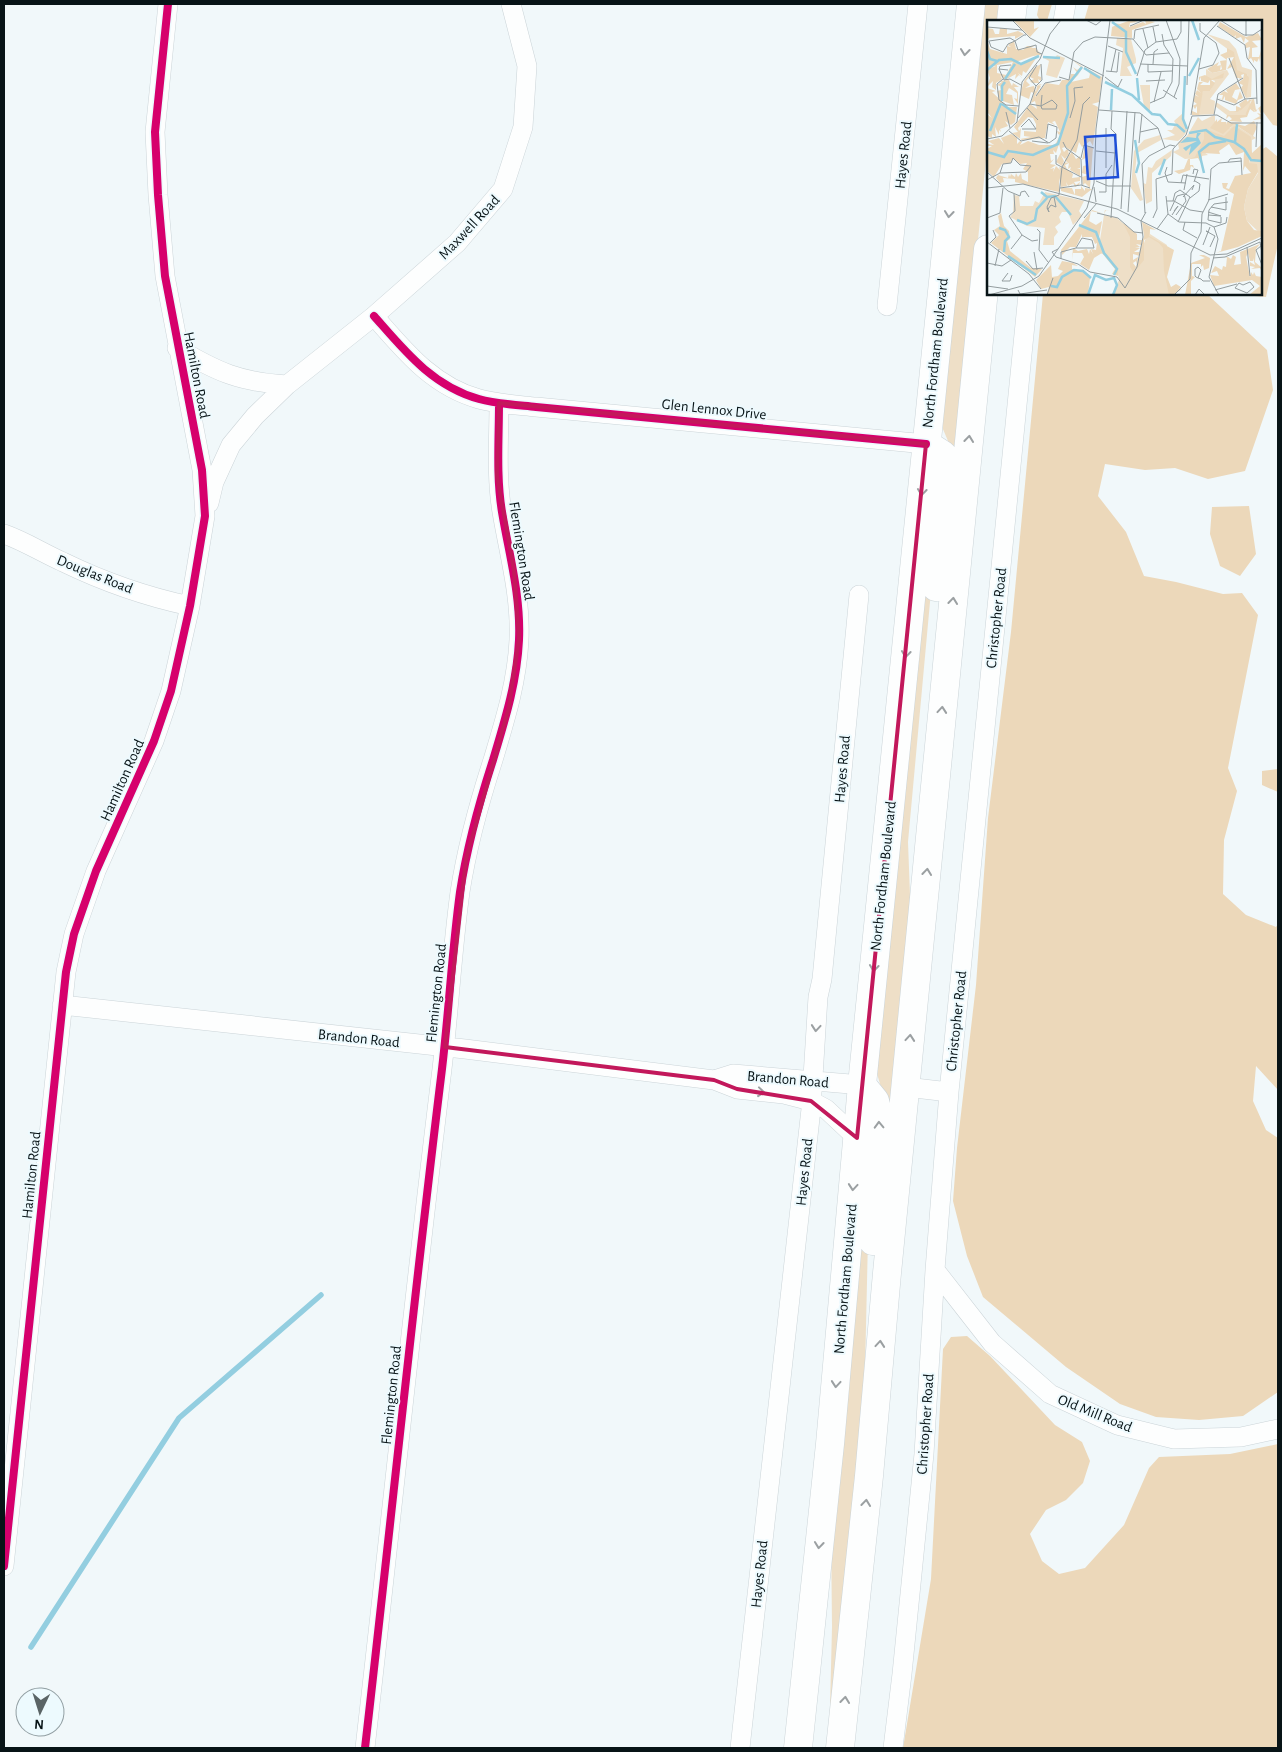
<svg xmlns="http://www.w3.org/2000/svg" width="1282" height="1752" font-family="'Alegreya Sans',sans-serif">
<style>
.green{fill:#eedfc7}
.forest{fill:#ecd8ba}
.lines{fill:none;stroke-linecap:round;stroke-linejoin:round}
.stream{stroke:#93cee0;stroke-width:5.5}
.minor-casing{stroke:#cbd4d8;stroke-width:20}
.trunk-casing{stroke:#cbd4d8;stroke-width:29}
.minor{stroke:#fdfefe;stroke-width:19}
.trunk{stroke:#fdfefe;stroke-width:28}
.cycleway-casing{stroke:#edfafe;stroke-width:11}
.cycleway{stroke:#d6006c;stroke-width:8}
.oneway{stroke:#9ba0a2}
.marked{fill:none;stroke:#c2185b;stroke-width:4;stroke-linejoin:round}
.labels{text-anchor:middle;stroke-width:4;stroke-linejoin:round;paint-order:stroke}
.street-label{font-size:15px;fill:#081417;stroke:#edfafe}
.inset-river{fill:none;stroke:#93cee0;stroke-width:2.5}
.inset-road{fill:none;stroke:#949d9f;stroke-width:1}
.view{fill:#1d4ed8;fill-opacity:0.15;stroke:#1d4ed8;stroke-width:2.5}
.inset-edge{fill:none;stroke:#081417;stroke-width:2.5}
</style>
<rect width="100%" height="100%" fill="#f1f8fa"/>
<path class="green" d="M 981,4 L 1003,4 L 1001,21 L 988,21 L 988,140 L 956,460 L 940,422 Z
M 941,482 L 908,842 L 911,921 L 893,1105 L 886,1105 L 876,1070 L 933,489 Z
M 864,1192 L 869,1194 L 864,1415 L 829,1748 L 832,1627 L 831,1530 Z"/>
<path class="forest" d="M 1039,4 L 1052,4 L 1047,21 L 1040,21 L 1037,15 Z
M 1089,4 L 1278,4 L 1278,126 L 1273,125 L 1261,109 L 1261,21 L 1084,21 Z
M 1266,147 L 1278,157 L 1278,244 L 1266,297 L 1232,294 L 1261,294 L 1261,150 Z
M 1043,294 L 1207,294 L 1267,350 L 1273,390 L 1245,471 L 1208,479 L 1175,468 L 1145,470 L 1105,464 L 1098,496 L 1126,532 L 1144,576 L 1176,582 L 1223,594 L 1242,593 L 1258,615 L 1228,768 L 1237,791 L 1224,840 L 1223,894 L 1246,915 L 1276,927 L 1278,924 L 1278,1090 L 1256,1066 L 1253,1101 L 1266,1130 L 1278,1138 L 1278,1392 L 1243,1416 L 1199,1420 L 1156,1417 L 1120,1404 L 1066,1367 L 983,1297 L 967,1256 L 953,1201 L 957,1148 L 976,985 L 988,818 L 1011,632 Z
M 1249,506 L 1256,554 L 1240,576 L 1220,566 L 1210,534 L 1212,507 Z
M 1278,769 L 1278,792 L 1262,785 L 1262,771 Z
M 967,1336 L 990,1356 L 1055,1425 L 1082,1442 L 1090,1461 L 1083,1483 L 1066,1500 L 1046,1510 L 1030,1534 L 1042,1561 L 1059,1574 L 1085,1568 L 1124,1525 L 1149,1468 L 1159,1457 L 1230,1454 L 1278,1444 L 1278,1748 L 903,1748 L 931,1579 L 943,1349 L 951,1337 Z"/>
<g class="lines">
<path class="stream" d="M 31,1647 L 179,1418 L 321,1295"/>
<defs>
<path id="minor" d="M 1063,21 L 1066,4
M 887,306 L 918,4
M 374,316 C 404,350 432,386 479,399 C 497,404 517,405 536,407 L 926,444
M 177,348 C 217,372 240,382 287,385
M 209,503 L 214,482 L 231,445 L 255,416 L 287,385 L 374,316 L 457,243 L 503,189 L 523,127 L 527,66 L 511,4
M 4,534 C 24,541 43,553 63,562 C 102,581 148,597 190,606
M 62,1005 L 465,1049 L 714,1080 L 737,1089 L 784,1094 L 811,1101 L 826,1109 L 857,1138
M 714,1080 L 733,1074 L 862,1085
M 906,1087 L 949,1092
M 935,1270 L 992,1343 L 1050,1394 L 1117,1425 L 1174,1439 L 1241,1437 L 1278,1429
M 4,1566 L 66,972 L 74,934 L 96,871 L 154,741 L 171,691 L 190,606 L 205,516 L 202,470 L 165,276 L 158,195 L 155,132 L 168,4
M 365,1748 C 391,1522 414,1295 442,1069 C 449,1010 452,951 460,892 C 467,847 479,803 493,760 C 505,720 517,682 519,640 C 521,596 509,554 502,512 C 496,476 499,439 499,403
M 740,1748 L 811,1109 L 818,997 L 822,979 L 859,595
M 893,1748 L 902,1674 L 924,1454 L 935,1270 L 949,1092 L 1028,294"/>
<path id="trunk" d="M 1011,21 L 1013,4
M 926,444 L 943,455 L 946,464 L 936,587
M 862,1085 L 875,1101 L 879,1121 L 873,1241
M 798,1748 L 830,1444 L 862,1085 L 971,4
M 840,1748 L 869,1476 L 887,1273 L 988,249"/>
</defs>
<use href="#minor" class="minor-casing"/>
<use href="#trunk" class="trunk-casing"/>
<use href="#minor" class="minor"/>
<use href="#trunk" class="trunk"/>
<defs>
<path id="cycleway" d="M 374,316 C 404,350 432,386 479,399 C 497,404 517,405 536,407 L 926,444
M 4,1566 L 66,972 L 74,934 L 96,871 L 154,741 L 171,691 L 190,606 L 205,516 L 202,470 L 165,276 L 158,195 L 155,132 L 168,4
M 365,1748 C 391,1522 414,1295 442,1069 C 449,1010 452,951 460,892 C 467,847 479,803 493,760 C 505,720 517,682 519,640 C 521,596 509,554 502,512 C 496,476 499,439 499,403"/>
</defs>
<use href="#cycleway" class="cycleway-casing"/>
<use href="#cycleway" class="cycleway"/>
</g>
<defs><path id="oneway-chevron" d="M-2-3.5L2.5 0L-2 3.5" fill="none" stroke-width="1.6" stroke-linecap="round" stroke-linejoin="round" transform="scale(1.25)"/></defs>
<g class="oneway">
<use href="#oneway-chevron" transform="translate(965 52) rotate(96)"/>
<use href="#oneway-chevron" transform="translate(949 214) rotate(96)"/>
<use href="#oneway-chevron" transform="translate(969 439) rotate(-84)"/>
<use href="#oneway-chevron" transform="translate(922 492) rotate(96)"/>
<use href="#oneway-chevron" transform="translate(953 601) rotate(-84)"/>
<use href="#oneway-chevron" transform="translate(906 654) rotate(96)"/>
<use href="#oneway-chevron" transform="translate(942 710) rotate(-85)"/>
<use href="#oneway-chevron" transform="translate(927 872) rotate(-84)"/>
<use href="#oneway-chevron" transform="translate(874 968) rotate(96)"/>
<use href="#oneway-chevron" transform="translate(816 1028) rotate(95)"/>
<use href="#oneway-chevron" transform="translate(910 1038) rotate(-85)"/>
<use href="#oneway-chevron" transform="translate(761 1092) rotate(6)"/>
<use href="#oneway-chevron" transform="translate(879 1125) rotate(-92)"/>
<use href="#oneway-chevron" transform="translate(853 1187) rotate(95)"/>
<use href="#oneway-chevron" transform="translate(880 1344) rotate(-85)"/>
<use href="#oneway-chevron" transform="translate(836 1384) rotate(95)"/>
<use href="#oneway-chevron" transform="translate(866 1503) rotate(-84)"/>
<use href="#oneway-chevron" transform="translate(819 1545) rotate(96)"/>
<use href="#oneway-chevron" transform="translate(845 1700) rotate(-84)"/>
</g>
<path class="marked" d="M 499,403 L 926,444 L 857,1138 L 811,1101 L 737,1089 L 714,1080 L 445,1047 L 466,859 L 509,707 L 519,638 L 514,570 L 497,476 Z"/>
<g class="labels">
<g class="street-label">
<text transform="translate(903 155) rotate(-84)" y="5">Hayes Road</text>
<text transform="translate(469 227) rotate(-47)" y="5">Maxwell Road</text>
<text transform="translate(935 353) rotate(-84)" y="5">North Fordham Boulevard</text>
<text transform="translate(197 375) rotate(79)" y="5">Hamilton Road</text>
<text transform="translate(714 409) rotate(6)" y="5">Glen Lennox Drive</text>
<text transform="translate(522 551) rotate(81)" y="5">Flemington Road</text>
<text transform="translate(95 574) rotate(22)" y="5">Douglas Road</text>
<text transform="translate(996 618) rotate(-84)" y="5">Christopher Road</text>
<text transform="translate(842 769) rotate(-85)" y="5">Hayes Road</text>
<text transform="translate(122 780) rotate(-66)" y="5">Hamilton Road</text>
<text transform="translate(883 876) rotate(-84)" y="5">North Fordham Boulevard</text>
<text transform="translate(436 993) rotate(-84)" y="5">Flemington Road</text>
<text transform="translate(956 1021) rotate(-84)" y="5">Christopher Road</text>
<text transform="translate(359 1038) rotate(6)" y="5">Brandon Road</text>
<text transform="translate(788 1079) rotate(5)" y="5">Brandon Road</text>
<text transform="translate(804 1172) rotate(-84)" y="5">Hayes Road</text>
<text transform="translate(31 1175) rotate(-84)" y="5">Hamilton Road</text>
<text transform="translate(845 1279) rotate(-85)" y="5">North Fordham Boulevard</text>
<text transform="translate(391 1395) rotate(-84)" y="5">Flemington Road</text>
<text transform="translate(1095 1413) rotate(22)" y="5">Old Mill Road</text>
<text transform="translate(925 1424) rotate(-86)" y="5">Christopher Road</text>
<text transform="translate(759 1574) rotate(-84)" y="5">Hayes Road</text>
</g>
</g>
<g transform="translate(987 20)">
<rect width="275" height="275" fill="#f1f8fa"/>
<path d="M 220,14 L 242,21 L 249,29 L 255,47 L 265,50 L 264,77 L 259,78 L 259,74 L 261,55 L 249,50 L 246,33 ZM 130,18 L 144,19 L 149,39 L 149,43 L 140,47 L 145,56 L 133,56 L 136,28 L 129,25 ZM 70,35 L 78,38 L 70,58 L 59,55 L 62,41 L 55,37 L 67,39 ZM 219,49 L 225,53 L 240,50 L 242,54 L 223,79 L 228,81 L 227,94 L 211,95 L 216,69 L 223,71 L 228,61 L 219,57 ZM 153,65 L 163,65 L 163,92 L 157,86 ZM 263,79 L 264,88 L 256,97 L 241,96 L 228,86 L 229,82 L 243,91 L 252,91 ZM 196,93 L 200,111 L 196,117 L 191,121 L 175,119 L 188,115 L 180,110 L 185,110 L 188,105 L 191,107 L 187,101 ZM 225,96 L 228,96 L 228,102 L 243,108 L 246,104 L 239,105 L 240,102 L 255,103 L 248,105 L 269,118 L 265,120 L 264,133 L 244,122 L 217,132 L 221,135 L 215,136 L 214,133 L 209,138 L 198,139 L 186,132 L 192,129 L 191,123 L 200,116 L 211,97 L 215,101 ZM 173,115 L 174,120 L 150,133 L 148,152 L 156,180 L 153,181 L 144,168 L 147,131 L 157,120 ZM 185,130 L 184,136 L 165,153 L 165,181 L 159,184 L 156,163 L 159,164 L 161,147 L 165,148 L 169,141 ZM 263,137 L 275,142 L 275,215 L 260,201 L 257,187 L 261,169 L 271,153 L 262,143 ZM 58,172 L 97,181 L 92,191 L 95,196 L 86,205 L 81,192 L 75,192 L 72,197 L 74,202 L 68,207 L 71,212 L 67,217 L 67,225 L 56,225 L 58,208 L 40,206 L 23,197 L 26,193 L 27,175 L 32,176 L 33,186 L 46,186 L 48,181 L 52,183 ZM 117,195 L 130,198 L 146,212 L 145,250 L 148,249 L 163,206 L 163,214 L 180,225 L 179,256 L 183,275 L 126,275 L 132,260 L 130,250 L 120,236 L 111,232 Z" fill="#eedfc7"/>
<path d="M 26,0 L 47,0 L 47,9 L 52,7 L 43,17 ZM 144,0 L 151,2 L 143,3 L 142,7 L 156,2 L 159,4 L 158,0 L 168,2 L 145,10 L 145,18 L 124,16 L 125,7 L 129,5 L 126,3 L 133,4 ZM 233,2 L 259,17 L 271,13 L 275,20 L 265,21 L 271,27 L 265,28 L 265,37 L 272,37 L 274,31 L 273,42 L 272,38 L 270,42 L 267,40 L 267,43 L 264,38 L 261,40 L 263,27 L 259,28 L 258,24 L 262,21 L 258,18 L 257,23 L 254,17 L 248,19 L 249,15 L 247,17 L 231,6 ZM 0,8 L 6,9 L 8,14 L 12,14 L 13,8 L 20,9 L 20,14 L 31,11 L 37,14 L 28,19 L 28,16 L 2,18 L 0,22 ZM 27,21 L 29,29 L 36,30 L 40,26 L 47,26 L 44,28 L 49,28 L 54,35 L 46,36 L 29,42 L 33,45 L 50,37 L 39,53 L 36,51 L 35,56 L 31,53 L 35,58 L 32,55 L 28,59 L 29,54 L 18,60 L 13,55 L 15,59 L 9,63 L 9,70 L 5,67 L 6,61 L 0,67 L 3,58 L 0,49 L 10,46 L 0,47 L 1,23 L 3,29 L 20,34 L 20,26 L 24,27 L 21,25 ZM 26,42 L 19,55 L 10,53 L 10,45 ZM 240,28 L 247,32 L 250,50 L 260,54 L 262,58 L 259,78 L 254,68 L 256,65 L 251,63 L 256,59 L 257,54 L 254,55 L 255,58 L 251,60 L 253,58 L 249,58 L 245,47 L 240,49 L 247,37 L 240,38 L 239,50 L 225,53 L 220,49 L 232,42 L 230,46 L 234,45 L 233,50 L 235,49 L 233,41 L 240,40 L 233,35 L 240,32 ZM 84,39 L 96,47 L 91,55 L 84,62 L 102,58 L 103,54 L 97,47 L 115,57 L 112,82 L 105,84 L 111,87 L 106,126 L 103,121 L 95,127 L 92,122 L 89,133 L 78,127 L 75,128 L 77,132 L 80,129 L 84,132 L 81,131 L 82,134 L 78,139 L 74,135 L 77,141 L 75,146 L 69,142 L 74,132 L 72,124 L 69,133 L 66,130 L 67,134 L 63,134 L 64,141 L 67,139 L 63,144 L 69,145 L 63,149 L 67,148 L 66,152 L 69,146 L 73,150 L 72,147 L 75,148 L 77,142 L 81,143 L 78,140 L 85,132 L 89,139 L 93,136 L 93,148 L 90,149 L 93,149 L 93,156 L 83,150 L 84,147 L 81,149 L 82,143 L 78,145 L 80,149 L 86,154 L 85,158 L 93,157 L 93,161 L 87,162 L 89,165 L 93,162 L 92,165 L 88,167 L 86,163 L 84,167 L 85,164 L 81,166 L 79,162 L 80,166 L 74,167 L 72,158 L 72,172 L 28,162 L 28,159 L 16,158 L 17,162 L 13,163 L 9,158 L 11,155 L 21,158 L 22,154 L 23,157 L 24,154 L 28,157 L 29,153 L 31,157 L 34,153 L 35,159 L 41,162 L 41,152 L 36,149 L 40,143 L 33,144 L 26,138 L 23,143 L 15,144 L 7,157 L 0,151 L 0,129 L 5,126 L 1,126 L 1,124 L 7,125 L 1,121 L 12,118 L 17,124 L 14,118 L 24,114 L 30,117 L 30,124 L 33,121 L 35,122 L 33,125 L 41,121 L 52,125 L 68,125 L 73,115 L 71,114 L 70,111 L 73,112 L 68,101 L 65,102 L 68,105 L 61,102 L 58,118 L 35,120 L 25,113 L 31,112 L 27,107 L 43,84 L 50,89 L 48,81 L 44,83 L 47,73 L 44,72 L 42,79 L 33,75 L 37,61 L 47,48 L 54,44 L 51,56 L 54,57 L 54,61 L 51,59 L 52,63 L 45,63 L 43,61 L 47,59 L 43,57 L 46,52 L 39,61 L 43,65 L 38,68 L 47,66 L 49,72 L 50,66 L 53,64 L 55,65 L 52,65 L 54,66 L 48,76 L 48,77 L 59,63 L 72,65 L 75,60 L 82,60 L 84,54 L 91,54 L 86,47 L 90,50 L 94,47 ZM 41,97 L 46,98 L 49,104 L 49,112 L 37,111 L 37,116 L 44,117 L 33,119 L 34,108 L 32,111 L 31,108 ZM 237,53 L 236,58 L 224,60 L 228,63 L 223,71 L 216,71 L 212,95 L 205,95 L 205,91 L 210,93 L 210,86 L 208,89 L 206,86 L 206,90 L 205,86 L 210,84 L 206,81 L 208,75 L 212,77 L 208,74 L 210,70 L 214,73 L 210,69 L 212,62 L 216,62 L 213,65 L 223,65 L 223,60 L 221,63 L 214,61 L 214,57 L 212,61 L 212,57 L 218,55 L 225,59 ZM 12,61 L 22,60 L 25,66 L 26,63 L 32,67 L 27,67 L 31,72 L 31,84 L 27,78 L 30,79 L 30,73 L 22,68 L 19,74 L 25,75 L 27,85 L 13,80 L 10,71 L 14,71 L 10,70 L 14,70 L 13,66 L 10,65 L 15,62 ZM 249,63 L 253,69 L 248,70 L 245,77 L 250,80 L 253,71 L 256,78 L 251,80 L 249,84 L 238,80 L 238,76 L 236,80 L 231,78 L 235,79 L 236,75 L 232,75 L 237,71 L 241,73 L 239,70 ZM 0,68 L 9,71 L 5,72 L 21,87 L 30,87 L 28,102 L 24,105 L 18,101 L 21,106 L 13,109 L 14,112 L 12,110 L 12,115 L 8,107 L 9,117 L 5,114 L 5,118 L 0,116 L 0,94 L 5,98 L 1,93 ZM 259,79 L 261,82 L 262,80 L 267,79 L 269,90 L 275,85 L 275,102 L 274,99 L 266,100 L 273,96 L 270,93 L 274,94 L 271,88 L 269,92 L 266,89 L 268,92 L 267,92 L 263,89 L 260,97 L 253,98 L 255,102 L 242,101 L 245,99 L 242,96 L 239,99 L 240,95 L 258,95 L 265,80 L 254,90 L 250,92 L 247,91 L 249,91 L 249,86 L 254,88 L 252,84 ZM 235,98 L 234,102 L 239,102 L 239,105 L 240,102 L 258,106 L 267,101 L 270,107 L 266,116 L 270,119 L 247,104 L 236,114 L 223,108 L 230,99 L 230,102 ZM 247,106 L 264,117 L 265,133 L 275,124 L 275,142 L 262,138 L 262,143 L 270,144 L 271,152 L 261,169 L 257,187 L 260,201 L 267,210 L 274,211 L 275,216 L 251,227 L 229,233 L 234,231 L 247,174 L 236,168 L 235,163 L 241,163 L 239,168 L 242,169 L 248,156 L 264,153 L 258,146 L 256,151 L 257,132 L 249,135 L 242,124 L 232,131 L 233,134 L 215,133 L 215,145 L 211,138 L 203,139 L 203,145 L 206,145 L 207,148 L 204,146 L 203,150 L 192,154 L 187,151 L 197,149 L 201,139 L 208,137 L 217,119 L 217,110 L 222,113 L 218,109 L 237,116 ZM 98,126 L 106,127 L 103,168 L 98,163 L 96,165 L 95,157 L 101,155 L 95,153 L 96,146 L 101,145 L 100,137 L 95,140 ZM 94,166 L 98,171 L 98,168 L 105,169 L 95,177 L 74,171 L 74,168 L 85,168 L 88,175 L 88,169 L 94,169 ZM 105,190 L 117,194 L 118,190 L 123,191 L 119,190 L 117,194 L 104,191 L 102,201 L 109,205 L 115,201 L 112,218 L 116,230 L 131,249 L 131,256 L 125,254 L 128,249 L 115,233 L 107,238 L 102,250 L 93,244 L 97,237 L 95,233 L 86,233 L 85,240 L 86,228 L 91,231 L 100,229 L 102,234 L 103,229 L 106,234 L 104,229 L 109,230 L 110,223 L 108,224 L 105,217 L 95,217 L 95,214 L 89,227 L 83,227 L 75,235 L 74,230 ZM 14,193 L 17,206 L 22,211 L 23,219 L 20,221 L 23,231 L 44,248 L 55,249 L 48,257 L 4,223 L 12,215 L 7,210 L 13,206 L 11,196 ZM 155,202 L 169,210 L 163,209 L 162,216 L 187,230 L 180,257 L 184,267 L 189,264 L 194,267 L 191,270 L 195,269 L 186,275 L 182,275 L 177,251 L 176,228 L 172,223 L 162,217 L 157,220 L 157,240 L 149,250 L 153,236 L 146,234 L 146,240 L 151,237 L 150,245 L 149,241 L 146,243 L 149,247 L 147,253 L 143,247 L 143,217 L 136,203 L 150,214 L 150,220 L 155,220 L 154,225 L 149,224 L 153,227 L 148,227 L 153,228 L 147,232 L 153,232 L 152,234 L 157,216 ZM 273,224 L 269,229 L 268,242 L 274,247 L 275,252 L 273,248 L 264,249 L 268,247 L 263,246 L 263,242 L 268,245 L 266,238 L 266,241 L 263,241 L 261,233 L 259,237 L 263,257 L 264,252 L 266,255 L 267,252 L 269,256 L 275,257 L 275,275 L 262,275 L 273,266 L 265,260 L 227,266 L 223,255 L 232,256 L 230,251 L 224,253 L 228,246 L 235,250 L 236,246 L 239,247 L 240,237 L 237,238 L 241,237 L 244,239 L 246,235 L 249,237 L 247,245 L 254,244 L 253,232 ZM 212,235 L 217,235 L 223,238 L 222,248 L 217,250 L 216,245 L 214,247 L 214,244 L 205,244 L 205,256 L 208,257 L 204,261 L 204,275 L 198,275 L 204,243 L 218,238 ZM 75,241 L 86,243 L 91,246 L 85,245 L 85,249 L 97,251 L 103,258 L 101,275 L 60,275 L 62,267 L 54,269 L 49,260 L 64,245 L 65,257 L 71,256 L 76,251 L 71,249 Z" fill="#ecd8ba" fill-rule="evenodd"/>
<path d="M 210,113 L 214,113 L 211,117 L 214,123 L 202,135 L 204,126 L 199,131 L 196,128 L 210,121 L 193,123 L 200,117 L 209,118 Z" fill="#93cee0"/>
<path class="inset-river" d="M 205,0 L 212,20M 125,2 L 139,12 L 139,32 L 149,54M 0,31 L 3,39 L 10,41M 56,37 L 73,38M 97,48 L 113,58M 0,50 L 12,40 L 24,39 L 34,44 L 52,36M 198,56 L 196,99 L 200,109M 202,56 L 212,38M 150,58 L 152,80M 18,59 L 28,44M 118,62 L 145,75 L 165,94 L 173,95 L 181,104 L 190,105 L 198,112M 15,81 L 15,66 L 18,62M 15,84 L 29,94M 124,90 L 125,69M 3,111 L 14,83M 202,113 L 219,110 L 228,117 L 247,122 L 257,129 L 264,140 L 275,141M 148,120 L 152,143 L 149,153M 248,122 L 250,104M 0,132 L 17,137 L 21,131 L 46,135 L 71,124 L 81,93 L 80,66 L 95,47M 217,153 L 212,132 L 222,124 L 239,121M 172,155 L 178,139M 54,172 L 60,177 L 68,176 L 84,195M 30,200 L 40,204 L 48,200 L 50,189 L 61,177M 92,205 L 109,212 L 117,233 L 130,249 L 127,255M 12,208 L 18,210 L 22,217 L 18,221 L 17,232M 21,236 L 49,255M 64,266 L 70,267 L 75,257 L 87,250 L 96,251 L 104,258M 101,275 L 108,255 L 119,260 L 127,258 L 130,265 L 126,275"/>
<path class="inset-road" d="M 25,0 L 43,18 L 117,56M 99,0 L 109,5 L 115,0M 179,0 L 193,39 L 192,64 L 187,77M 233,0 L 257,15 L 266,15 L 275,9M 143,6 L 157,0M 230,6 L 258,25 L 260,38 L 269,50 L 270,84M 0,7 L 35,10M 166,7 L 169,22M 156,9 L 161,28M 259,16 L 259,0M 147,19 L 148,10 L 172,5M 28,21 L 23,18 L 2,21 L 4,27 L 16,32 L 21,24 L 28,21 L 37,15 L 39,15M 28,21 L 31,30 L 49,25 L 50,32 L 55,34M 121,26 L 136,32M 242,38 L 258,79M 153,44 L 201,46M 161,44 L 161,52 L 185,51M 166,44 L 167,32 L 171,29M 12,49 L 17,60 L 23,59 L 34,65M 212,49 L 226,45 L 232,33 L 229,23 L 213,11 L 213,3M 21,50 L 12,49 L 13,46 L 24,45M 119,51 L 130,52 L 132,32M 124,52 L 129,29M 150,56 L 158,30 L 169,22 L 190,19 L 194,12 L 194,0M 72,57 L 82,60 L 87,32 L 96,22 L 108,17 L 146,19 L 159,35 L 182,33M 118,57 L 131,67 L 135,59M 16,59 L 10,64 L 12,80 L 19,85 L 32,86M 159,61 L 178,60M 200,65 L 202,0M 49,66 L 42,58 L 50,45M 49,66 L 55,60 L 54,44M 176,70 L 190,79M 49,76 L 58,63 L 74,60M 230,79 L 247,85 L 258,79 L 270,78M 65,80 L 70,85 L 69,89 L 55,89 L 54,86 ZM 167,82 L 174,52M 163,83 L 177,77 L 185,62 L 186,39 L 177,25 L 175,14M 43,84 L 54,86 L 55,75M 40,88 L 51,100M 112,90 L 153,93 L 171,108 L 178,128M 19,92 L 23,108M 204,95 L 217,18 L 233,0M 227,95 L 231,74 L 256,58M 205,96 L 230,95 L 244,103 L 275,103M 31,98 L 43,84 L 49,66M 83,98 L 88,81 L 87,68 L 96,67M 34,107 L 42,99 L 49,109 L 35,109M 22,111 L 34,121 L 52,117 L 62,123M 153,112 L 171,108M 0,119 L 15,116 L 30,102 L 35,62 L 53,39 L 63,14 L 74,0M 59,119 L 61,104 L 70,107 L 69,118 L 62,123M 45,121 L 61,123M 76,122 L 79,128 L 94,139 L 95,165M 152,123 L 155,94M 269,127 L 270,102M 109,131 L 128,133M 69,135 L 69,144 L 94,157M 94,138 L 97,125 L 107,128M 241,142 L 243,139 L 254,138 L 255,155M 180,147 L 178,153 L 181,162 L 199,163M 119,148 L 119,108M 0,152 L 21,171 L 33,176 L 34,172 L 38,171 L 42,177M 206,154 L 207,149 L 211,150 L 207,162M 0,160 L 13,153 L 39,152 L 44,146 L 33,145 L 26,138 L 24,143 L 16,144 L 13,153M 109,161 L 121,166 L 144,166M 194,163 L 196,155 L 222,159M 107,167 L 109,182M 0,168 L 36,164 L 130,189 L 223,235 L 240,234 L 275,218M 73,168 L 94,165 L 103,168M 197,170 L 200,154M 112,172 L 119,172 L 119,154 L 125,145M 27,174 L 28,191 L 22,196 L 35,215 L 45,221 L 51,220M 179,176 L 181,194M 196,177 L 207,165 L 205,170M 203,178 L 212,171 L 213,164 L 208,161M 221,180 L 241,174M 180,181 L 187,181 L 203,190 L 216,192M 186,181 L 188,173 L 193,170 L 203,177 L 191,202M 224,187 L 239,190 L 239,177M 60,188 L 62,192 L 60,187 L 64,178 L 72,175 L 75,147 L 90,120 L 96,84 L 103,77M 61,189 L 64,185 L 69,187 L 67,177M 134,189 L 140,91M 183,191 L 190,176 L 197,174 L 199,181 L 189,195M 141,192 L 148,92M 110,193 L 131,198 L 147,212 L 156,213M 158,193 L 155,144 L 162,136 L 183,125 L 188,126M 185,195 L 191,186 L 187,191M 221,195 L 234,196 L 221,192M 234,197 L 234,203 L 221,200 L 222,190 L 227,184 L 241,182M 0,198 L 13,193 L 16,168M 97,198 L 110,183M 124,198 L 129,114 L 124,109 L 125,91M 166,198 L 170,189 L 169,159 L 185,154 L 186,129 L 199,115 L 205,96M 198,202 L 196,210 L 210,218M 227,207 L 239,203 L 240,197M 50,209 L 53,212 L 52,230 L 61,242M 170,209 L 181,194 L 192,202 L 219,203 L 227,207 L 231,219 L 222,257 L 232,275M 222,212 L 219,211 L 228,216 L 223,227M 95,218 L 105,220 L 107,228 L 89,228 ZM 0,222 L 42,254 L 54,269M 3,223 L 9,217 L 6,210M 216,225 L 223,207M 274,226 L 269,230 L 275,245M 260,227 L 263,256M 24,229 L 35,215M 71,229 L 65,232 L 69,237 L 91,244 L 103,252 L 130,257 L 138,268 L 150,247 L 156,217 L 154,201 L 159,192M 47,232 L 50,250M 226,238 L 238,237 L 273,222 L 275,233M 74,239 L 74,232 L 89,228M 39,241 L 46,249 L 56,248M 0,243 L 15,246 L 24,240M 8,246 L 12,229M 21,253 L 15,261 L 23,261 L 25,255M 211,258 L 214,250 L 211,247 L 208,249 L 208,256 L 209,257 L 211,258 L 214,259 L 216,261 L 223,261M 263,262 L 267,267 L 260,273 L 248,268 L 252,263 L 256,265 ZM 0,266 L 21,269M 31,270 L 33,274 L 60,270M 228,270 L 250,264M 2,275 L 35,266 L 52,256 L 100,188 L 107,163 L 109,109 L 123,0M 60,275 L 66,258M 187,275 L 203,259 L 204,233 L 214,212 L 215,194 L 222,180 L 224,149 L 232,143 L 255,141M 208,275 L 212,269 L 218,275"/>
<path class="view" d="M 128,115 L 131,157 L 101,159 L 98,117 Z"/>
<rect width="275" height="275" class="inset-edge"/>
</g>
<rect width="1282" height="1752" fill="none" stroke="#081417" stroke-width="10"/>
<g transform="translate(40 1712) rotate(184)"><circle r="24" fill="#edfafe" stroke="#919ea2"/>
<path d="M0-4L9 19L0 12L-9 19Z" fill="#5a6466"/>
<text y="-8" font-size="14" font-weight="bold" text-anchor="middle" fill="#081417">N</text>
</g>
</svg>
